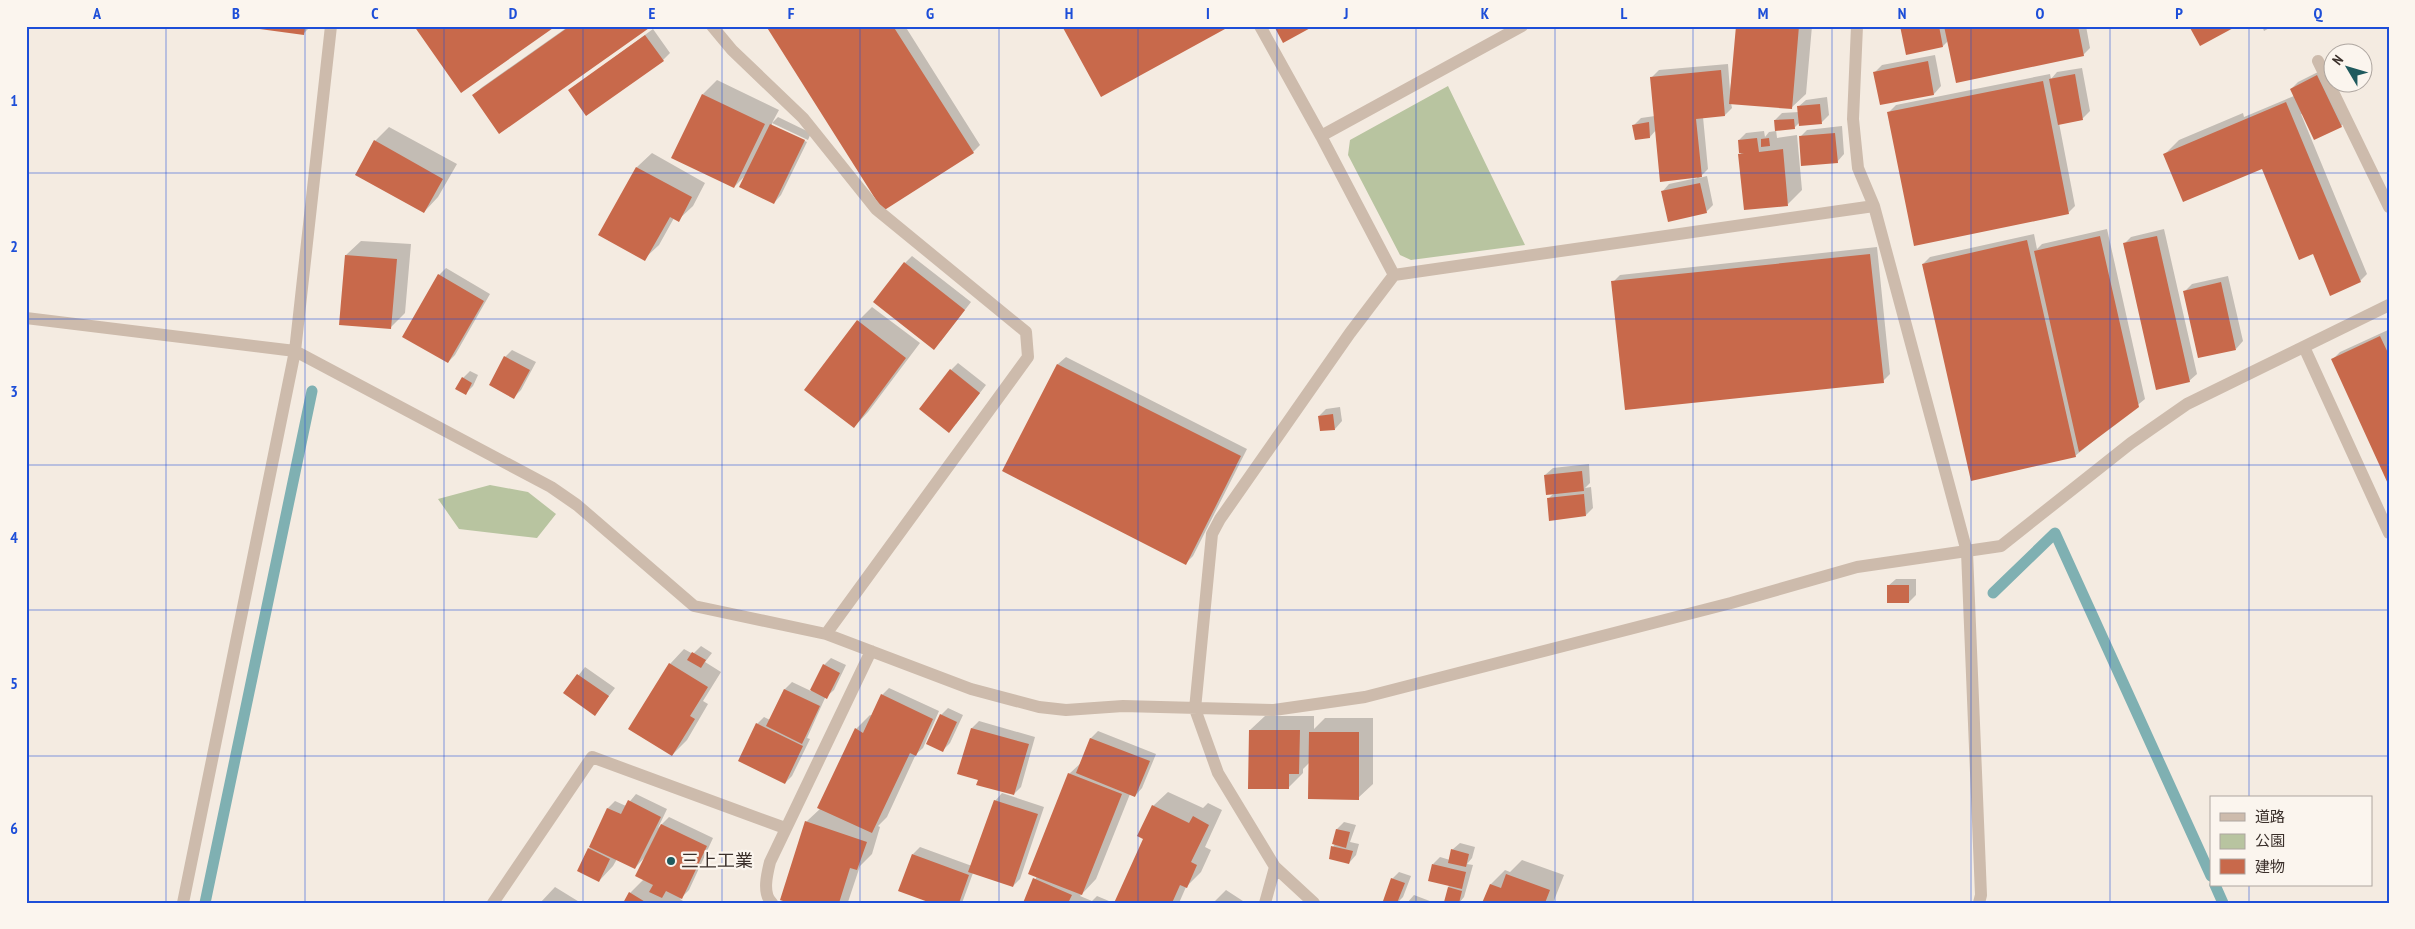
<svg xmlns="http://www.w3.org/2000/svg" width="2415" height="929" font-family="'PT Sans Narrow','Noto Sans JP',sans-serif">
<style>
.green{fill:#b8c4a0}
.shadow{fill:#0003}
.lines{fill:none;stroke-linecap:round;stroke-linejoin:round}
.stream{stroke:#7fb0b2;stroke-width:11}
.building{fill:#c8694b}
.street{stroke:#cdbbac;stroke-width:12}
.grid{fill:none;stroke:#1d4ed8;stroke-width:1;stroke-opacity:0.55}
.poi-dot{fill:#1f5a5e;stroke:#fbf5ee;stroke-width:2}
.labels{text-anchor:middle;stroke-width:4.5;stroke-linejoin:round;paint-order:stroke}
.poi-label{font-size:18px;fill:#3b302b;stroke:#fbf5ee;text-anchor:start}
.neatline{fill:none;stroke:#1d4ed8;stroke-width:2}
.grid-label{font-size:16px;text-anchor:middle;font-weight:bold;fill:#1d4ed8}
</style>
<rect width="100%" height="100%" fill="#f4ebe1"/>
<path class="green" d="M 1448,86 L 1525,245 L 1411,260 L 1400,255 L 1348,155 L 1350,140 Z
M 490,485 L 528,492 L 556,514 L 537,538 L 459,529 L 438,499 Z"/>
<path class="shadow" d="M 236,26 L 311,26 L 304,33 Z
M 569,26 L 650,26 L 474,95 L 481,88 Z
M 767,26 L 905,26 L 980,145 L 973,152 Z
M 1738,26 L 1812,26 L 1806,94 L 1791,108 L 1731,103 L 1732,108 L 1725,115 L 1703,117 L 1708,169 L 1699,178 L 1707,176 L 1713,205 L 1706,212 L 1662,192 L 1669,184 L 1697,178 L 1697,176 L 1656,130 L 1650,137 L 1634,125 L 1641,118 L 1655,116 L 1651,78 L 1659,70 L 1728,64 L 1730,91 Z
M 1901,26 L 2086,26 L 2090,48 L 2083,55 L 1949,40 L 1943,46 Z
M 2262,26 L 2273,26 L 2264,31 Z
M 653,29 L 670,53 L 663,60 L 570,90 Z
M 1935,55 L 1941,86 L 1934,94 L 1881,104 L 1875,72 L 1882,65 Z
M 2082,68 L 2090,111 L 2083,118 L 2059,123 L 2075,206 L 2068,213 L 1889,112 L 1896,105 L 2050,74 L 2051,79 L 2057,72 Z
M 2324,69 L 2348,119 L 2341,126 L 2301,114 L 2367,274 L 2360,281 L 2313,252 L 2263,168 L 2165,154 L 2179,140 L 2243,113 L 2244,117 L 2294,96 L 2291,89 L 2298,82 Z
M 717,80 L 779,110 L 772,123 L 778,117 L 811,133 L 808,140 L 772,123 L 772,126 L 807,142 L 781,195 L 774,203 L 746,175 L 734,187 L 703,94 Z
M 1827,97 L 1829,115 L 1822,122 L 1801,125 L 1800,122 L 1794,128 L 1776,130 L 1777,138 L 1797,135 L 1802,190 L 1788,204 L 1740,155 L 1742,152 L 1739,140 L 1746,133 L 1764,131 L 1765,137 L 1769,132 L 1776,131 L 1775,120 L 1782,113 L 1799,112 L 1798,107 L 1806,100 Z
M 1842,126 L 1844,154 L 1837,162 L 1800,137 L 1807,130 Z
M 389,127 L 457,164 L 438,197 L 424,212 L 375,141 Z
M 652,153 L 705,183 L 693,206 L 678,220 L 674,218 L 659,245 L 644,259 L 600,235 L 637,167 Z
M 2107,229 L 2145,399 L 2075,456 L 1923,264 L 1930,257 L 2034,234 L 2037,249 L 2042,244 Z
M 2164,229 L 2197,374 L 2189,381 L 2124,244 L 2131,237 Z
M 361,241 L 411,244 L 405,313 L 391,327 L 346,255 Z
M 1877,247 L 1890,374 L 1883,381 L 1613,282 L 1620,275 Z
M 912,256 L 971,302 L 941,341 L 905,263 Z
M 446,268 L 490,294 L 455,355 L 448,362 L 439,275 Z
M 2228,276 L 2243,341 L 2236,349 L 2185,291 L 2192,284 Z
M 872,307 L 920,343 L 868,412 L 854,427 L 858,321 Z
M 2388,330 L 2389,332 L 2389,483 L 2333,359 L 2340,352 Z
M 512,350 L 536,362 L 521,390 L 514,397 L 505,357 Z
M 1066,357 L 1247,449 L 1193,556 L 1186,563 L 1004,471 L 1058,364 Z
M 958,363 L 986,385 L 956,424 L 951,370 Z
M 470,371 L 478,375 L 473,386 L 466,393 L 463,378 Z
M 1340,407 L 1342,421 L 1335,429 L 1319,416 L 1326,409 Z
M 1589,464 L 1590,483 L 1585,488 L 1591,487 L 1593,508 L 1586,515 L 1548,499 L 1554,493 L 1545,475 L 1553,468 Z
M 1896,579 L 1916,579 L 1916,595 L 1909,602 L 1888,586 Z
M 701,646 L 712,653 L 705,662 L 721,672 L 703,701 L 708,704 L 687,740 L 672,755 L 670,664 L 684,649 L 693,654 Z
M 831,658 L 846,665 L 834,690 L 825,698 L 807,738 L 810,739 L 792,776 L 785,783 L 757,724 L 764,717 L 770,720 L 785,689 L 792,682 L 811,691 L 824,665 Z
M 585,667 L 615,688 L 595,714 L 565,693 Z
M 889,688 L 939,711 L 923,748 L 916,754 L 887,817 L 878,826 L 880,827 L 872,854 L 860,866 L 848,902 L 793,903 L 806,822 L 821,808 L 856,729 L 870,715 L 873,716 L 882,695 Z
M 948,708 L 963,715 L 950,743 L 943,750 L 941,715 Z
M 1265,716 L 1314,716 L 1314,729 L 1325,718 L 1373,718 L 1373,784 L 1358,798 L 1310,762 L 1303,769 L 1303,773 L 1288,788 L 1250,730 Z
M 979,721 L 1035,737 L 1021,787 L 1014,794 L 979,779 L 972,728 Z
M 1098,731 L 1156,754 L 1142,788 L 1135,796 L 1130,794 L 1096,879 L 1080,896 L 1092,901 L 1097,896 L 1109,901 L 1108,903 L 1024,903 L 1037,876 L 1069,774 L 1082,762 L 1091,738 Z
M 1168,792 L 1203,808 L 1208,803 L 1222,810 L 1205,847 L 1211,850 L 1201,872 L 1186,887 L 1179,903 L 1115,903 L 1145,839 L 1153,806 Z
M 1002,793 L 1044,807 L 1020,879 L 1013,886 L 973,873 L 962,903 L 935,903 L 913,854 L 920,847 L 972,866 L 995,801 Z
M 636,794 L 667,809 L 658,828 L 669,817 L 713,838 L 689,890 L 680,899 L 683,901 L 682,903 L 624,903 L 630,893 L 644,879 L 645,857 L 635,868 L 617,859 L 613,866 L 599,881 L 589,849 L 608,808 L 615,801 L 626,806 Z
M 1344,822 L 1356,825 L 1350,842 L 1359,844 L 1356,855 L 1349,863 L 1333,847 L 1335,844 L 1337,829 Z
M 1460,843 L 1475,847 L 1472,858 L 1467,864 L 1473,865 L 1464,897 L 1459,903 L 1450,903 L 1445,901 L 1449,885 L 1433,864 L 1440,857 L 1450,860 L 1452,850 Z
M 1522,860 L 1564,875 L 1553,903 L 1484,903 L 1491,884 L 1505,870 L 1510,872 Z
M 1399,872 L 1411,876 L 1403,897 L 1397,903 L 1384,900 L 1392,879 Z
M 555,887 L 581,903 L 540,903 Z
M 1226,890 L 1246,903 L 1213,903 Z
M 1414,895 L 1435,903 L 1407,903 Z"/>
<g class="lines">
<path class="stream" d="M 1993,593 L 2055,533 L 2211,876
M 2215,885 L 2223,903
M 205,903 L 312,391"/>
</g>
<path class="building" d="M 237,26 L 305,26 L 304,35 Z
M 414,26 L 556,26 L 461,93 Z
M 570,26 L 652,26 L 499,134 L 472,95 Z
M 766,26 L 893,26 L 974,153 L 883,211 Z
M 1062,26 L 1224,26 L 1225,29 L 1101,97 Z
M 1274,26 L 1314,26 L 1283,43 Z
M 1736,26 L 1799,26 L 1792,109 L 1729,104 Z
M 1900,26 L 1939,26 L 1943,47 L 1906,55 Z
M 1944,26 L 2078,26 L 2084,56 L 1956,83 Z
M 2189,26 L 2237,26 L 2200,46 Z
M 645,35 L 664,61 L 586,116 L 568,90 Z
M 1928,61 L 1934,95 L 1880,105 L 1873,72 Z
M 1721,70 L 1725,116 L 1696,119 L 1702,177 L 1660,182 L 1650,77 Z
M 2075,74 L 2083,120 L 2058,125 L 2049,79 Z
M 2317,75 L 2342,127 L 2314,140 L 2290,89 Z
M 2043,81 L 2069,214 L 1914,246 L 1887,112 Z
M 702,94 L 765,124 L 734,188 L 671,158 Z
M 2286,102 L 2361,282 L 2330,296 L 2313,254 L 2299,260 L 2262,169 L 2183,202 L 2163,154 Z
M 1820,104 L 1822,124 L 1799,126 L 1797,106 Z
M 1794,119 L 1795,129 L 1775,131 L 1774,120 Z
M 1649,122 L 1650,138 L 1635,140 L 1632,125 Z
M 770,124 L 805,140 L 774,204 L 739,187 Z
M 1835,133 L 1838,163 L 1801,166 L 1799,136 Z
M 1757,138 L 1759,152 L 1783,149 L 1788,206 L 1744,210 L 1738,154 L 1744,153 L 1739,153 L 1738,140 Z
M 1769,138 L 1770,146 L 1761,147 L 1761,139 Z
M 374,140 L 443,179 L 424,213 L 355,175 Z
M 636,167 L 692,197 L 679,222 L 670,217 L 645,261 L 598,235 Z
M 1700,183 L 1707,213 L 1668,222 L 1661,191 Z
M 2100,236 L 2139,407 L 2079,452 L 2034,251 Z
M 2157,236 L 2190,382 L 2156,390 L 2123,243 Z
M 2027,240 L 2076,457 L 1971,481 L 1922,264 Z
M 1870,254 L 1884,383 L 1625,410 L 1611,281 Z
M 345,255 L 397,259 L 391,329 L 339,325 Z
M 904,262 L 965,310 L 934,350 L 873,302 Z
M 438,274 L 484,301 L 448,363 L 402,337 Z
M 2221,282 L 2236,350 L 2198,358 L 2183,291 Z
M 857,320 L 906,358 L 854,428 L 804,390 Z
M 2380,336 L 2389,355 L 2389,486 L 2331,359 Z
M 504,356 L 530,370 L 514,399 L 489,385 Z
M 1057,364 L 1241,456 L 1186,565 L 1002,471 Z
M 950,369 L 980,393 L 949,433 L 919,409 Z
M 462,377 L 472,383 L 466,395 L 455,389 Z
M 1333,414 L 1335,430 L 1320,431 L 1318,416 Z
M 1582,471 L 1584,491 L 1546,495 L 1544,475 Z
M 1584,494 L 1586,516 L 1549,521 L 1547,498 Z
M 1887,585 L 1909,585 L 1909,603 L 1887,603 Z
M 692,652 L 706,660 L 701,668 L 687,660 Z
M 669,663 L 708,687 L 690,716 L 695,719 L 672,756 L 628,729 Z
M 823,664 L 840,673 L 827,699 L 810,690 Z
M 577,674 L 609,696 L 595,716 L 563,693 Z
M 784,689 L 820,706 L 802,744 L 766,726 Z
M 881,694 L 933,719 L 916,756 L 910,753 L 872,833 L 817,808 L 855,728 L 863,733 Z
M 940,714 L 957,722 L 943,752 L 926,744 Z
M 756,723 L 803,746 L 785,784 L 738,761 Z
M 971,728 L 1029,744 L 1014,795 L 976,785 L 978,780 L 957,774 Z
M 1249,730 L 1300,730 L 1299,774 L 1289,774 L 1289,789 L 1248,789 Z
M 1309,732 L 1359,732 L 1359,800 L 1308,799 Z
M 1090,738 L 1150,761 L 1135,797 L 1076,773 Z
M 1068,773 L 1122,794 L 1082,895 L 1028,874 Z
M 628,800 L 661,817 L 635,869 L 589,847 L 607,808 L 621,814 Z
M 994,800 L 1038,814 L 1013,887 L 968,872 Z
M 1152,805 L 1189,823 L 1193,816 L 1209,825 L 1191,862 L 1197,865 L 1187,888 L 1180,885 L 1172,903 L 1114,903 L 1143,839 L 1137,836 Z
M 805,821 L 867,842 L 857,870 L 850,868 L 839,903 L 789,903 L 780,900 Z
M 661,824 L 707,846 L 682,899 L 666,891 L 662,898 L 649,892 L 653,885 L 635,876 Z
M 1336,829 L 1350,832 L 1346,848 L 1332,844 Z
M 1331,846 L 1353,851 L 1349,864 L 1329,859 Z
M 588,848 L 610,859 L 599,882 L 577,871 Z
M 1451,849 L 1469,854 L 1466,867 L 1448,863 Z
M 912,854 L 969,875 L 959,903 L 931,903 L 898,891 Z
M 1432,864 L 1466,872 L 1462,889 L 1428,881 Z
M 1506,874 L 1550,890 L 1545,903 L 1482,903 L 1490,884 L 1501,888 Z
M 1033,878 L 1072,895 L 1069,901 L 1072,903 L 1023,903 Z
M 1391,878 L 1405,883 L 1397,903 L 1383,901 Z
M 1448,887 L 1462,891 L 1459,903 L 1444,902 Z
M 629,892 L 647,903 L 623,903 Z"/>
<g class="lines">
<path class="street" d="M 712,26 L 732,50 L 803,118 L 876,209 L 1026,332 L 1028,357 L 826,634
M 1260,26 L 1321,136 L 1394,275
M 1857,26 L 1853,119 L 1858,168 L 1874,206 L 1967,552 L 1981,895 L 1979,903
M 2318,61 L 2389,207
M 1321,136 L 1522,26
M 26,318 L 295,351 L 551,487 L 577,505 L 694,606 L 826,634 L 971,689 L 1039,707 L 1066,710 L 1123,706 L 1274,710 L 1365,697 L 1731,603 L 1857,567 L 2001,546 L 2131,443 L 2187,404 L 2389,305
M 2304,347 L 2389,533
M 1275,867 L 1314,903
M 183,903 L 295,351 L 331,26
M 493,903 L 592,757 L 785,828
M 772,903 C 762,894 767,874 770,862 L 871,651
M 1265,903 L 1275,867 L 1218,773 L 1195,709 L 1212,534 L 1220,519 L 1350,333 L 1394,275 L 1874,206"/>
</g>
<path class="grid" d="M 166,26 L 166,903M 305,26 L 305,903M 444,26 L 444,903M 583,26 L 583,903M 722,26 L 722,903M 860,26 L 860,903M 999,26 L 999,903M 1138,26 L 1138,903M 1277,26 L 1277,903M 1416,26 L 1416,903M 1555,26 L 1555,903M 1693,26 L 1693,903M 1832,26 L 1832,903M 1971,26 L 1971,903M 2110,26 L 2110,903M 2249,26 L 2249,798M 26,173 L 2389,173M 26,319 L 2389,319M 26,465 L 2389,465M 26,610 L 2389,610M 26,756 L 2389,756M 2249,885 L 2249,903"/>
<circle class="poi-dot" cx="671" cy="861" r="5"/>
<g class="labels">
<g class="poi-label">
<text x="681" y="867">三上工業</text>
</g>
</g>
<rect width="2415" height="929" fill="none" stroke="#fbf5ee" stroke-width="55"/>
<rect x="2210" y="796" width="162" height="90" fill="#fbf5ee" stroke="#aea6a0"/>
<rect x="2220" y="813" width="25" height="8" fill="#cdbbac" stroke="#aea6a0"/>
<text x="2255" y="822" font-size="15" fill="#3b302b">道路</text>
<rect x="2220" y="834" width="25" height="15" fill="#b8c4a0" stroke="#aea6a0"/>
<text x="2255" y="846" font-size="15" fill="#3b302b">公園</text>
<rect x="2220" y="859" width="25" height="15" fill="#c8694b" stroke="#aea6a0"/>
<text x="2255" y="872" font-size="15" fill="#3b302b">建物</text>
<g transform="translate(2348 68) rotate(308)"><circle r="24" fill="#fbf5ee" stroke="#aea6a0"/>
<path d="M0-4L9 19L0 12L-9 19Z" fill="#1f5a5e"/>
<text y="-8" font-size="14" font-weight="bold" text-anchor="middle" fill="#3b302b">N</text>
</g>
<rect x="28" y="28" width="2360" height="874" class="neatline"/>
<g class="grid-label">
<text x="97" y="19">A</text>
<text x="236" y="19">B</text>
<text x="375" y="19">C</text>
<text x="513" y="19">D</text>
<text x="652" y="19">E</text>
<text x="791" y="19">F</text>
<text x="930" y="19">G</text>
<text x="1069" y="19">H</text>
<text x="1208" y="19">I</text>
<text x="1346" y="19">J</text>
<text x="1485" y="19">K</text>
<text x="1624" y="19">L</text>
<text x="1763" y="19">M</text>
<text x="1902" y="19">N</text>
<text x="2040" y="19">O</text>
<text x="2179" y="19">P</text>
<text x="2318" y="19">Q</text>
<text x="14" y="106">1</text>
<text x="14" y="252">2</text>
<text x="14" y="397">3</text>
<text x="14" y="543">4</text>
<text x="14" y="689">5</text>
<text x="14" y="834">6</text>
</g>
</svg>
